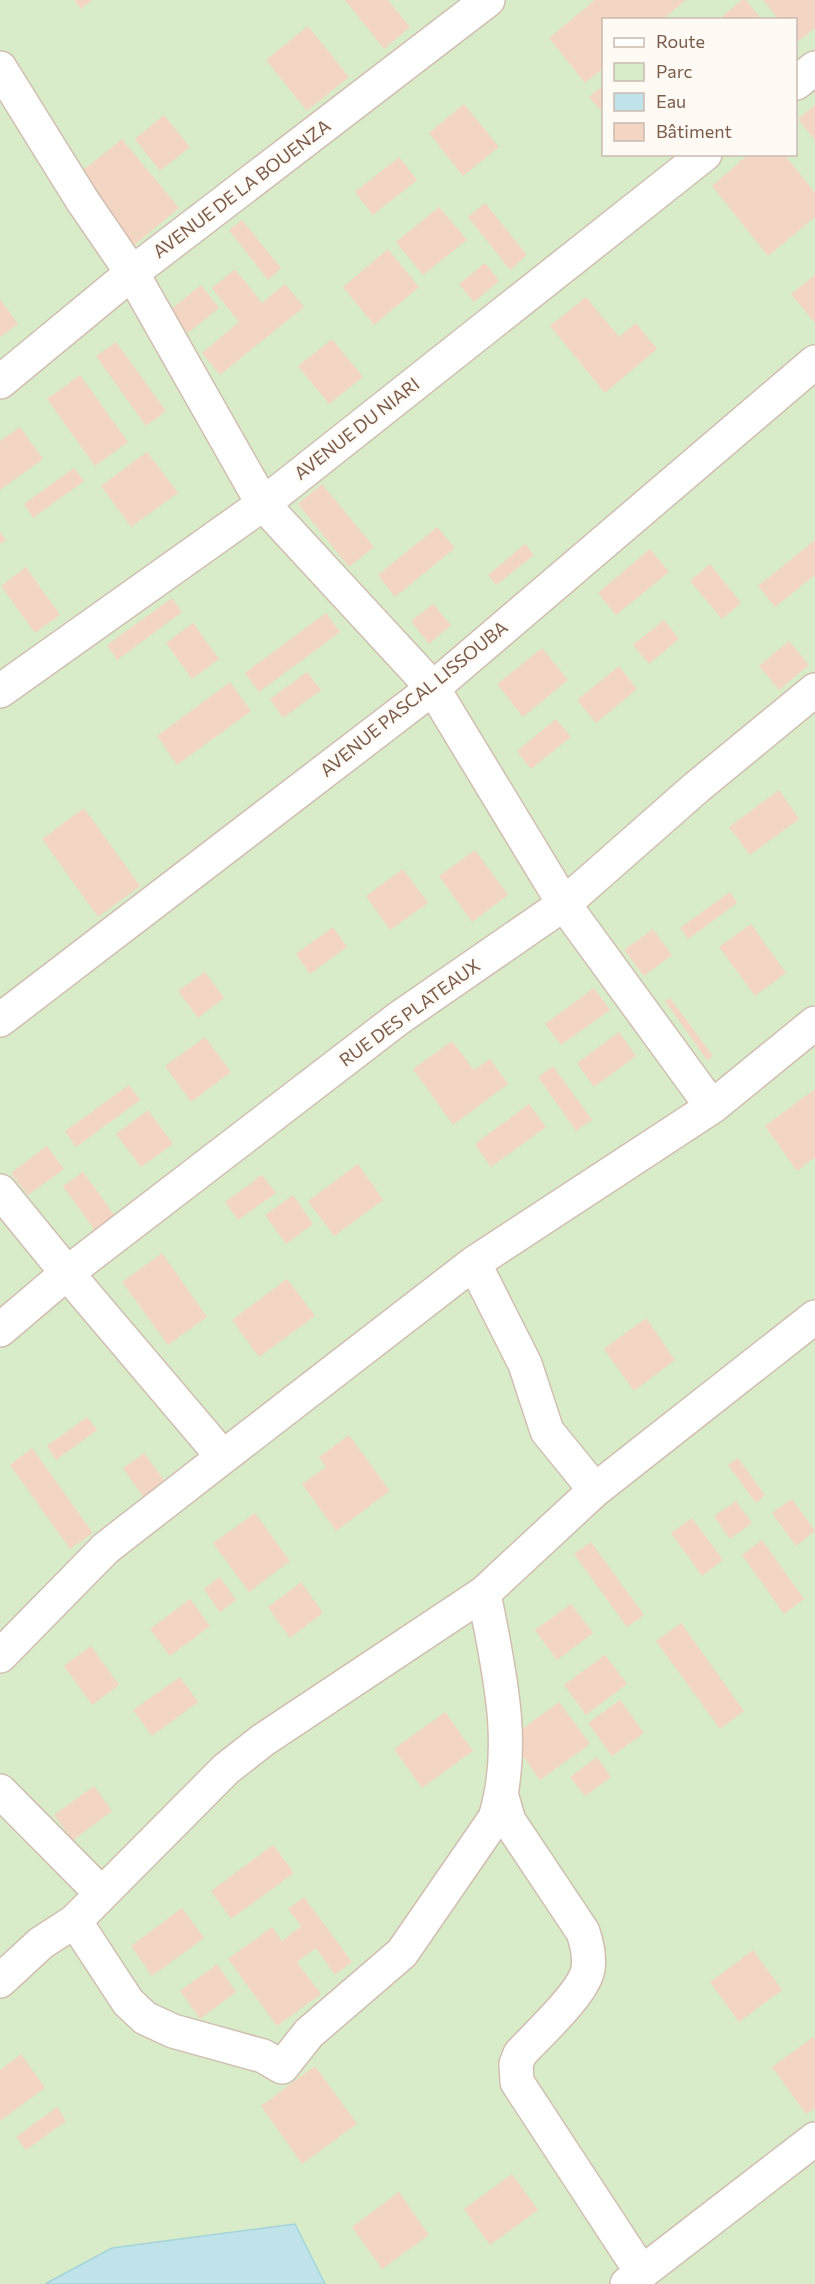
<svg xmlns="http://www.w3.org/2000/svg" width="815" height="2284" font-family="Commissioner,sans-serif">
<style>
.green{fill:#d8ecc9;fill-rule:evenodd}
.water{fill:#bfe3e8;stroke:#a5d3da;stroke-width:1.5}
.building{fill:#f3d5c3}
.lines{fill:none;stroke-linecap:round;stroke-linejoin:round}
.street-casing{stroke:#d1beb0;stroke-width:36}
.street{stroke:#fff;stroke-width:33}
.labels{text-anchor:middle;stroke-width:4.5;stroke-linejoin:round;paint-order:stroke}
.street-label{font-size:18px;fill:#7a5c4d;stroke:#fffaf3}
</style>
<rect width="100%" height="100%" fill="#fdf6ec"/>
<path class="green" d="M 0,0 L 815,0 L 815,2284 L 0,2284 ZM 604,20 L 796,20 L 796,154 L 604,154 Z"/>
<path class="water" d="M 295,2224 L 325,2284 L 45,2284 L 112,2248 Z"/>
<path class="building" d="M 74,0 L 92,0 L 81,9 Z
M 345,0 L 388,0 L 410,27 L 384,49 Z
M 595,0 L 686,0 L 662,20 L 604,20 L 604,68 L 585,83 L 549,38 Z
M 742,0 L 746,0 L 762,20 L 718,20 Z
M 763,0 L 815,0 L 815,28 L 797,42 L 796,40 L 796,20 L 779,20 Z
M 308,26 L 349,77 L 307,111 L 266,60 Z
M 604,85 L 604,114 L 589,97 Z
M 464,104 L 499,147 L 463,176 L 429,133 Z
M 815,105 L 815,140 L 798,119 Z
M 164,115 L 190,147 L 160,171 L 135,139 Z
M 122,139 L 179,208 L 133,246 L 76,176 Z
M 749,154 L 784,154 L 815,193 L 815,217 L 768,256 L 712,186 Z
M 399,157 L 417,180 L 373,215 L 355,192 Z
M 485,203 L 527,255 L 510,270 L 468,217 Z
M 439,207 L 467,240 L 423,275 L 396,242 Z
M 242,220 L 281,268 L 268,280 L 229,230 Z
M 388,249 L 419,287 L 374,325 L 343,287 Z
M 485,263 L 499,281 L 474,302 L 459,284 Z
M 235,269 L 262,303 L 285,284 L 304,307 L 220,375 L 202,353 L 239,322 L 212,288 Z
M 815,275 L 815,323 L 791,294 Z
M 201,285 L 219,308 L 188,333 L 169,311 Z
M 586,297 L 619,337 L 636,323 L 657,349 L 605,393 L 550,326 Z
M 0,299 L 18,324 L 0,337 Z
M 332,339 L 363,377 L 329,404 L 298,366 Z
M 116,342 L 166,411 L 146,426 L 96,356 Z
M 80,375 L 128,442 L 95,466 L 47,399 Z
M 20,427 L 43,459 L 0,490 L 0,441 Z
M 147,452 L 178,493 L 131,527 L 101,486 Z
M 74,468 L 84,481 L 33,518 L 24,504 Z
M 322,484 L 374,547 L 349,567 L 298,504 Z
M 437,527 L 455,548 L 395,597 L 378,575 Z
M 0,532 L 6,540 L 0,544 Z
M 815,540 L 815,575 L 775,607 L 758,586 Z
M 525,544 L 534,555 L 496,585 L 488,575 Z
M 650,549 L 669,572 L 616,615 L 598,593 Z
M 710,564 L 741,603 L 722,619 L 690,581 Z
M 26,567 L 60,615 L 35,633 L 1,586 Z
M 172,598 L 182,612 L 117,660 L 107,645 Z
M 433,604 L 451,625 L 429,644 L 411,621 Z
M 326,613 L 340,632 L 259,692 L 245,673 Z
M 664,620 L 679,639 L 649,664 L 633,645 Z
M 193,623 L 219,659 L 192,679 L 166,643 Z
M 789,641 L 809,665 L 779,690 L 759,666 Z
M 542,648 L 568,680 L 523,717 L 497,684 Z
M 619,666 L 637,689 L 596,723 L 577,700 Z
M 307,672 L 321,690 L 283,718 L 270,699 Z
M 230,682 L 251,711 L 177,765 L 157,736 Z
M 556,719 L 571,737 L 531,769 L 517,751 Z
M 779,790 L 799,819 L 750,855 L 729,827 Z
M 84,808 L 140,886 L 98,917 L 42,839 Z
M 475,850 L 508,895 L 472,922 L 439,876 Z
M 403,869 L 428,903 L 390,930 L 366,896 Z
M 730,892 L 737,903 L 688,939 L 680,928 Z
M 751,924 L 786,973 L 755,996 L 719,947 Z
M 333,927 L 347,947 L 310,974 L 296,954 Z
M 653,929 L 672,955 L 644,976 L 624,950 Z
M 205,972 L 224,998 L 198,1018 L 178,991 Z
M 594,988 L 610,1010 L 561,1045 L 545,1024 Z
M 670,998 L 713,1056 L 707,1060 L 665,1001 Z
M 619,1032 L 636,1056 L 594,1087 L 577,1063 Z
M 205,1037 L 231,1072 L 191,1102 L 165,1066 Z
M 452,1041 L 474,1070 L 490,1059 L 508,1084 L 453,1125 L 413,1069 Z
M 553,1066 L 592,1120 L 576,1131 L 538,1077 Z
M 129,1085 L 140,1100 L 76,1147 L 65,1131 Z
M 815,1089 L 815,1157 L 797,1171 L 765,1126 Z
M 529,1104 L 546,1127 L 491,1167 L 475,1144 Z
M 148,1110 L 173,1144 L 141,1167 L 116,1134 Z
M 47,1146 L 64,1169 L 28,1195 L 11,1173 Z
M 358,1164 L 383,1200 L 334,1236 L 308,1201 Z
M 83,1172 L 116,1217 L 96,1232 L 63,1186 Z
M 262,1175 L 276,1193 L 238,1220 L 225,1202 Z
M 293,1195 L 313,1224 L 286,1244 L 265,1215 Z
M 162,1253 L 207,1317 L 168,1345 L 122,1282 Z
M 287,1279 L 315,1316 L 259,1357 L 232,1320 Z
M 646,1318 L 675,1360 L 634,1391 L 604,1349 Z
M 87,1417 L 97,1430 L 56,1460 L 47,1446 Z
M 349,1435 L 390,1491 L 336,1531 L 302,1484 L 326,1467 L 319,1457 Z
M 32,1448 L 93,1533 L 70,1549 L 10,1465 Z
M 144,1453 L 167,1484 L 145,1499 L 123,1468 Z
M 738,1458 L 765,1495 L 756,1503 L 728,1465 Z
M 792,1499 L 815,1531 L 796,1546 L 772,1513 Z
M 736,1501 L 752,1523 L 730,1539 L 714,1516 Z
M 255,1513 L 290,1561 L 249,1592 L 213,1543 Z
M 692,1518 L 723,1560 L 702,1576 L 671,1533 Z
M 762,1540 L 804,1599 L 784,1614 L 742,1555 Z
M 591,1542 L 644,1615 L 627,1627 L 574,1554 Z
M 220,1577 L 236,1600 L 220,1612 L 204,1589 Z
M 301,1582 L 323,1613 L 290,1638 L 268,1607 Z
M 190,1599 L 210,1626 L 170,1656 L 150,1629 Z
M 571,1604 L 593,1633 L 557,1660 L 535,1630 Z
M 681,1623 L 744,1711 L 720,1729 L 656,1641 Z
M 91,1646 L 119,1685 L 92,1705 L 64,1666 Z
M 605,1655 L 627,1684 L 586,1715 L 564,1685 Z
M 180,1677 L 198,1702 L 152,1736 L 133,1710 Z
M 620,1700 L 644,1733 L 612,1756 L 588,1723 Z
M 559,1702 L 590,1744 L 540,1780 L 510,1738 Z
M 445,1712 L 473,1751 L 422,1788 L 394,1749 Z
M 597,1757 L 611,1777 L 585,1796 L 570,1777 Z
M 94,1786 L 112,1811 L 73,1840 L 54,1815 Z
M 273,1845 L 294,1873 L 231,1919 L 211,1891 Z
M 304,1897 L 352,1962 L 335,1975 L 316,1948 L 297,1962 L 321,1994 L 277,2026 L 228,1959 L 272,1927 L 282,1941 L 301,1926 L 288,1909 Z
M 182,1908 L 204,1938 L 152,1976 L 131,1946 Z
M 753,1950 L 782,1990 L 739,2022 L 710,1982 Z
M 217,1964 L 236,1992 L 200,2019 L 180,1991 Z
M 813,2037 L 815,2040 L 815,2108 L 806,2114 L 772,2067 Z
M 21,2054 L 45,2088 L 0,2121 L 0,2070 Z
M 315,2066 L 357,2124 L 302,2164 L 261,2106 Z
M 57,2107 L 66,2121 L 26,2150 L 16,2137 Z
M 512,2174 L 538,2210 L 490,2245 L 464,2209 Z
M 399,2192 L 429,2235 L 382,2269 L 352,2227 Z"/>
<g class="lines">
<defs>
<path id="street" d="M 0,68 L 82,200 L 132,273 L 263,504 L 433,688 L 564,904 L 712,1107
M 796,83 L 815,68
M 0,382 L 132,273 L 488,0
M 0,691 L 263,504 L 705,154
M 0,1020 L 433,688 L 815,362
M 0,1191 L 67,1273 L 223,1457
M 474,1263 L 525,1364 L 547,1431 L 595,1490
M 0,1330 L 67,1273 L 399,1018 L 564,904 L 697,787 L 815,690
M 0,1656 L 106,1548 L 223,1457 L 474,1263 L 712,1107 L 815,1023
M 0,1791 L 102,1894
M 502,1797 L 509,1821 L 583,1932 C 587,1944 590,1956 588,1969 C 584,1993 538,2034 520,2054 L 516,2064 L 517,2082 L 642,2273
M 75,1921 L 128,2002 L 145,2018 L 173,2031 L 263,2056 L 282,2067 L 309,2033 L 402,1953 L 495,1818 C 518,1745 498,1667 484,1593
M 0,1981 L 41,1943 L 75,1921 L 226,1769 L 263,1740 L 484,1593 L 595,1490 L 815,1317
M 627,2284 L 815,2139"/>
</defs>
<use href="#street" class="street-casing"/>
<use href="#street" class="street"/>
</g>
<g class="labels">
<g class="street-label">
<text transform="translate(242 189) rotate(-37)" y="6">AVENUE DE LA BOUENZA</text>
<text transform="translate(357 429) rotate(-38)" y="6">AVENUE DU NIARI</text>
<text transform="translate(414 699) rotate(-39)" y="6">AVENUE PASCAL LISSOUBA</text>
<text transform="translate(410 1013) rotate(-36)" y="6">RUE DES PLATEAUX</text>
</g>
</g>
<rect x="602" y="18" width="195" height="138" fill="#fffaf3" stroke="#cabbb1" stroke-width="1.5"/>
<rect x="614" y="38" width="30" height="9" fill="#ffffff" stroke="#cabbb1" stroke-width="1.5"/>
<text x="656" y="48" font-size="18" fill="#7a5c4d">Route</text>
<rect x="614" y="63" width="30" height="18" fill="#d8ecc9" stroke="#cabbb1" stroke-width="1.5"/>
<text x="656" y="78" font-size="18" fill="#7a5c4d">Parc</text>
<rect x="614" y="93" width="30" height="18" fill="#bfe3e8" stroke="#cabbb1" stroke-width="1.5"/>
<text x="656" y="108" font-size="18" fill="#7a5c4d">Eau</text>
<rect x="614" y="123" width="30" height="18" fill="#f3d5c3" stroke="#cabbb1" stroke-width="1.5"/>
<text x="656" y="138" font-size="18" fill="#7a5c4d">Bâtiment</text>
</svg>
